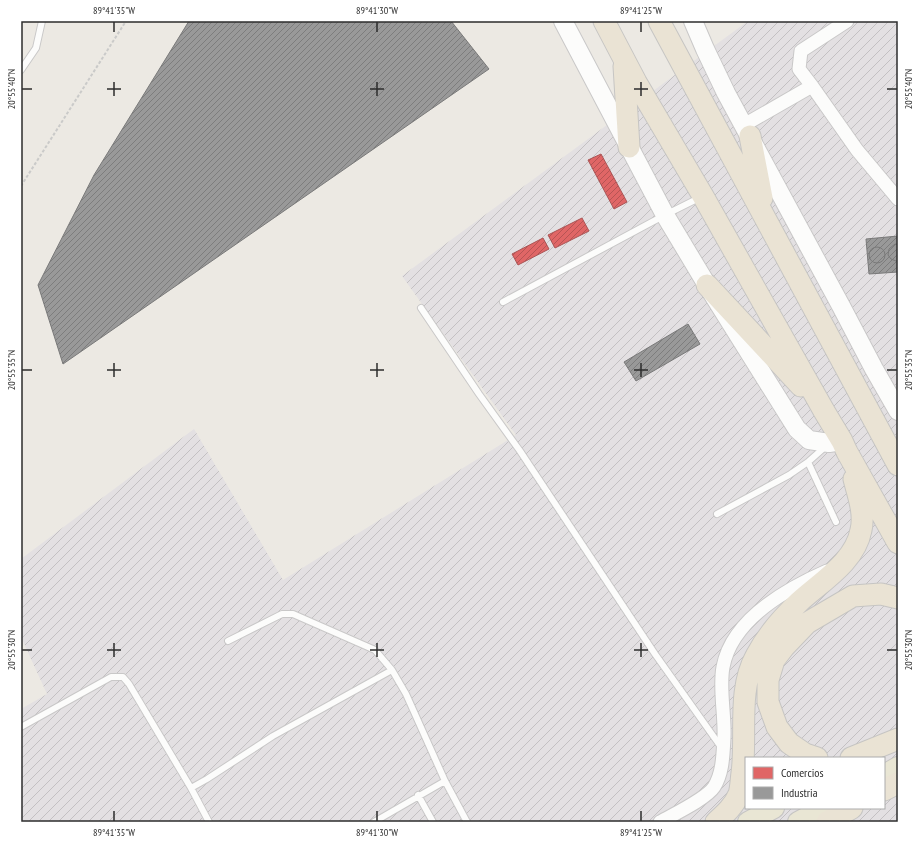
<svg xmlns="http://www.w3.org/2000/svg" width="919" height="843" font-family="'PT Sans Narrow',sans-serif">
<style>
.industrial{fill:url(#industrial-furrows);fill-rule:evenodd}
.shops{fill:url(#shops-hatch);stroke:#a55}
.industry{fill:url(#industry-hatch);stroke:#797979}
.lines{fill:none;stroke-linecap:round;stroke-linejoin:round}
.service-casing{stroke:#c9c8c8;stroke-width:8}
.minor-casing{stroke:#c9c8c8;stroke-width:15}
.secondary-casing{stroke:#c9c8c8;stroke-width:20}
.primary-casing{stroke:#c6c5c3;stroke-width:22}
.trunk-casing{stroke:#c6c5c3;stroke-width:23}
.path{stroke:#cacac9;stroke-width:2;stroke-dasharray:3 2;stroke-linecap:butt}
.service{stroke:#fcfcfb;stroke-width:6}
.minor{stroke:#fcfcfb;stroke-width:13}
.secondary{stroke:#fcfcfb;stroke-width:18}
.primary{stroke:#e9e6d4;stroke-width:20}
.trunk{stroke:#eae3d4;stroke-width:21}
.ticks{fill:none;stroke:#2d2d2d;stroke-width:1.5}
.neatline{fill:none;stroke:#2d2d2d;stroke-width:1.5}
.ticks-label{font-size:10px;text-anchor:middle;fill:#2d2d2d}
</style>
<defs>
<pattern id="industrial-furrows" width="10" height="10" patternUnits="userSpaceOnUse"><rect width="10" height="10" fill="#e3e0e2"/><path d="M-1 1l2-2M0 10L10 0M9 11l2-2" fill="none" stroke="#c3c0c2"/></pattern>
<pattern id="shops-hatch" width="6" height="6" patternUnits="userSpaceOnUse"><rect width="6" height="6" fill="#e06666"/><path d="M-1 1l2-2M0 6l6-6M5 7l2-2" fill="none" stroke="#b65454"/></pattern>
<pattern id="industry-hatch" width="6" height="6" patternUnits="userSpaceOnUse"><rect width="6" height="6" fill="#999"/><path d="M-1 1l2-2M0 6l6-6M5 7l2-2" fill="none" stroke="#7d7d7d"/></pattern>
</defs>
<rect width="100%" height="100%" fill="#ece9e3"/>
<path class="industrial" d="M 748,21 L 898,21 L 898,822 L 21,822 L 21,709 L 47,694 L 21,637 L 21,559 L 194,429 L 283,580 L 516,435 L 402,276 ZM 746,758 L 884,758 L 884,808 L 746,808 Z"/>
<path class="shops" d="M 601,154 L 627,202 L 614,209 L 588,160 Z
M 582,218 L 589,231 L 555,248 L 548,235 Z
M 543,238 L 549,249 L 518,265 L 512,254 Z"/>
<path class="industry" d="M 189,21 L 451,21 L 489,69 L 63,364 L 38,285 L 94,175 Z
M 898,236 L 898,272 L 869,274 L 866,239 Z
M 895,244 L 898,245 L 898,261 L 896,261 L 891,259 L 888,255 L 889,249 Z
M869 255a8 8 0 1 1 16 0a8 8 0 1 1-16 0Z
M 688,324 L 700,344 L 636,381 L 624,362 Z"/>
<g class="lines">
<defs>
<path id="service" d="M 21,70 L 36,48 L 42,21
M 503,302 L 665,215 L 699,198
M 421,308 L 479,394 L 520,451 L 655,654 L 721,747
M 808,462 L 836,522
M 717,514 L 789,475 L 808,462 L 826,446
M 228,641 L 282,614 L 293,614 L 375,650 L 392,670 L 406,694 L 445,781 L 467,822
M 21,727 L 111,677 L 123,677 L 129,684 L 191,788
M 418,795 L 433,822
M 209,822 L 191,788 L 207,779 L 273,736 L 392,670
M 374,822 L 445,781"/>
<path id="minor" d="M 812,86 L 857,150 L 898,199
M 744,125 L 812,86 L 799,69 L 801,51 L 847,21
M 660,822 C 674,814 706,799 714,787 C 723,773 723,754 724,737 C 725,714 719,689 723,667 C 732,619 786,589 827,571"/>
<path id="secondary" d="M 563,21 L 665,215 L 707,285 L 797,429 L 809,440 L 829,443 L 842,441
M 693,21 L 705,49 L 726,93 L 841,306 L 874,369 L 898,411"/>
<path id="primary" d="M 884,775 L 898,767
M 748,822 L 774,808
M 798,822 L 824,808"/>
<path id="trunk" d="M 604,21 L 636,82 L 703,196 L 824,411 L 842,441 L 847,452 L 898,543
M 659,21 L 898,465
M 624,66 L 629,147
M 750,136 L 762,198
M 707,285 L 801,386
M 817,758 L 805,754 L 789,743 L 777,727 L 768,702 L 768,680 L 774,660 L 784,647 L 807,623 L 853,596 L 881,594 L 898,598
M 851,758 L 898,739
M 884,790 L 898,783
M 716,822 C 725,814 734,806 739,794 C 741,788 741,780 742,773 C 747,736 737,690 756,656 C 767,635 782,618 799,602 C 822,581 855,562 861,530 C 865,513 858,495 854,479
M 827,822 L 852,808"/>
</defs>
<use href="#service" class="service-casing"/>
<use href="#minor" class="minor-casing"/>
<use href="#secondary" class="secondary-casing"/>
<use href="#primary" class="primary-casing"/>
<use href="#trunk" class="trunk-casing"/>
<path class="path" d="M 21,186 L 126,21"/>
<use href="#service" class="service"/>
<use href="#minor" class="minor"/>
<use href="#secondary" class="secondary"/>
<use href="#primary" class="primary"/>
<use href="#trunk" class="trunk"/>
</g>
<path class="ticks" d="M 114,22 L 114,32M 377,22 L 377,32M 641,22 L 641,32M 114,82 L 114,96M 377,82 L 377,96M 641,82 L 641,96M 22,89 L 32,89M 107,89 L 121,89M 370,89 L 384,89M 634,89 L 648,89M 887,89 L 897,89M 114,363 L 114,377M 377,363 L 377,377M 641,363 L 641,377M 22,370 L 32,370M 107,370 L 121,370M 370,370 L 384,370M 634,370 L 648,370M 887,370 L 897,370M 114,643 L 114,657M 377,643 L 377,657M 641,643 L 641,657M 22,650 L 32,650M 107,650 L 121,650M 370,650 L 384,650M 634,650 L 648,650M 887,650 L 897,650M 114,811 L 114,821M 377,811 L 377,821M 641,811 L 641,821"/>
<rect width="919" height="843" fill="none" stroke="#ffffff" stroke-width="44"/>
<rect x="745" y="757" width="140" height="52" fill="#ffffff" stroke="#ababab"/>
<rect x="753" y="767" width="20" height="12" fill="#e06666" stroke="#ababab"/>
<text x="781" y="777" font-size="12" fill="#2d2d2d">Comercios</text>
<rect x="753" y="787" width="20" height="12" fill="#999999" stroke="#ababab"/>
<text x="781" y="797" font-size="12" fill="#2d2d2d">Industria</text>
<rect x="22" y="22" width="875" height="799" class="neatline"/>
<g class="ticks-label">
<text x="114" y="14">89°41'35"W</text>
<text x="377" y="14">89°41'30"W</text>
<text x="641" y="14">89°41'25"W</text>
<text transform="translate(11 89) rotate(-90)" y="4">20°55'40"N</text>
<text transform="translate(908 89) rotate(-90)" y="4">20°55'40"N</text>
<text transform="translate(11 370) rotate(-90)" y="4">20°55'35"N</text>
<text transform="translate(908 370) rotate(-90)" y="4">20°55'35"N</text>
<text transform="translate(11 650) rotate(-90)" y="4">20°55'30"N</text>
<text transform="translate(908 650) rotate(-90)" y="4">20°55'30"N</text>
<text x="114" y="836">89°41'35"W</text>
<text x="377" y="836">89°41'30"W</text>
<text x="641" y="836">89°41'25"W</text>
</g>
</svg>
